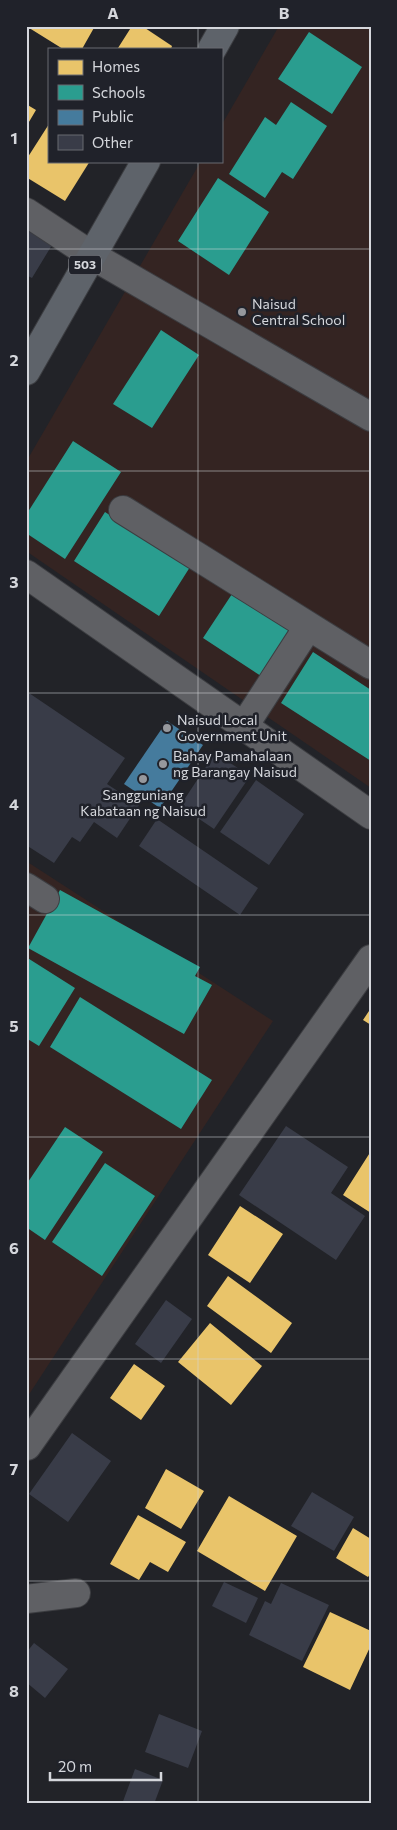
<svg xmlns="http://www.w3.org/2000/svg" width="397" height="1830" font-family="Commissioner,sans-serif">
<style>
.education{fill:#342422}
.homes{fill:#e9c46a}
.schools{fill:#2a9d8f}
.public{fill:#457b9d}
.building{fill:#393c48}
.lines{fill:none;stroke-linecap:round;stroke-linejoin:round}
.minor-casing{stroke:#3c3d41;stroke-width:30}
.major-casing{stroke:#3c3d41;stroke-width:30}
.minor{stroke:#5f6064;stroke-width:28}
.major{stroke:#5e636a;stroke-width:28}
.grid{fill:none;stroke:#d5d7dc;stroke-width:1;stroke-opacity:0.55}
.poi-dot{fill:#96989d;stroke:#20222a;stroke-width:2}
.labels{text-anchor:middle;stroke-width:5;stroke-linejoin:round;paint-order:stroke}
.shield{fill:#20222a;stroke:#9fa1a7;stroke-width:1}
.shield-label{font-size:12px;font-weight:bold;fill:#d5d7dc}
.poi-label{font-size:14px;fill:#d5d7dc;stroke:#20222a;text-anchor:start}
.neatline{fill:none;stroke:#d5d7dc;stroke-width:2}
.grid-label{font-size:16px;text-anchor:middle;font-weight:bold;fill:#d5d7dc}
</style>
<rect width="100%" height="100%" fill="#222328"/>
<path class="education" d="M 279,26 L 371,26 L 371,788 L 26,551 L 26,462 L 201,161 L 221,161 L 221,126 Z
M 26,861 L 273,1021 L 26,1399 Z"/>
<path class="homes" d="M 26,26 L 95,26 L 82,49 L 63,49 Z
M 132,26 L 142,26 L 172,46 L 171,49 L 120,49 L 118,48 Z
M 26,104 L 36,110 L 26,127 Z
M 49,124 L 49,161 L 90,161 L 65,201 L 26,177 L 26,160 Z
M 371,1008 L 371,1025 L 363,1020 Z
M 371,1151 L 371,1213 L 343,1195 Z
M 240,1206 L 283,1234 L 250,1283 L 208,1255 Z
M 228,1276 L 292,1323 L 271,1353 L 207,1306 Z
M 210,1323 L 262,1366 L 231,1405 L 178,1362 Z
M 134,1364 L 165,1386 L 141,1420 L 110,1398 Z
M 166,1469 L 204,1491 L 181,1529 L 145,1508 Z
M 229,1496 L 297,1536 L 265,1591 L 197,1551 Z
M 138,1515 L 186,1542 L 168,1572 L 150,1562 L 139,1580 L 110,1564 Z
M 353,1528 L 371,1539 L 371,1573 L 368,1577 L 336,1558 Z
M 330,1612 L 371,1631 L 371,1645 L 350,1690 L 303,1667 Z"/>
<path class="schools" d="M 309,32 L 362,67 L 332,114 L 278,79 Z
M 291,102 L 327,126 L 293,179 L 282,172 L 265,198 L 229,174 L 265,117 L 276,125 Z
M 218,178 L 269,212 L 229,275 L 178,241 Z
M 161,330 L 199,355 L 152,428 L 113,404 Z
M 73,441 L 121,472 L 65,559 L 26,533 L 26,515 Z
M 105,512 L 190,567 L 159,616 L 74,561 Z
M 232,594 L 290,631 L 261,676 L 203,638 Z
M 313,652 L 371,690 L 371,761 L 281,703 Z
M 60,890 L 200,967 L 195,976 L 212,985 L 184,1034 L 28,948 Z
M 26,957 L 75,988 L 39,1046 L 26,1038 Z
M 80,997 L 212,1080 L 181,1129 L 50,1047 Z
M 65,1127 L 103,1152 L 45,1240 L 26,1227 L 26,1185 Z
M 105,1163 L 155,1196 L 102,1276 L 52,1242 Z"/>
<path class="public" d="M 167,721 L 203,745 L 160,808 L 124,784 Z"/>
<path class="building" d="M 26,229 L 52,245 L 32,278 L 26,275 Z
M 26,691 L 125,758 L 107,784 L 139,805 L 117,838 L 94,822 L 80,842 L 72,837 L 54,863 L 26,845 Z
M 215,753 L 250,776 L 214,829 L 180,806 Z
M 256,780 L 304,814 L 269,865 L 220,832 Z
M 157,819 L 258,888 L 240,915 L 139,846 Z
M 286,1126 L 348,1167 L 331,1193 L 365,1216 L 336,1260 L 239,1195 Z
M 166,1300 L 192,1319 L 161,1363 L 135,1344 Z
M 72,1433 L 111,1461 L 68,1522 L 29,1494 Z
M 312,1492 L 354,1517 L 334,1551 L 291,1526 Z
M 224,1582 L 258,1598 L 246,1623 L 212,1606 Z
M 281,1583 L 329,1605 L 302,1661 L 249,1635 L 265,1601 L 271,1604 Z
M 34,1643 L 68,1669 L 45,1698 L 26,1682 L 26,1653 Z
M 159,1714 L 202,1731 L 188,1768 L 145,1752 Z
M 135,1769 L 163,1780 L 154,1804 L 122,1804 Z"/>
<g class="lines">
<defs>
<path id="minor" d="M 26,212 L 91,255 L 371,417
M 123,510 L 371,665
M 26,574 L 371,815
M 244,726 L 308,627
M 26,887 L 45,899
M 27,1446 L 371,959
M 26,1599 L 76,1593"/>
<path id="major" d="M 212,49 L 225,26
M 26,371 L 146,161"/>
</defs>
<use href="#minor" class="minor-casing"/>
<use href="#major" class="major-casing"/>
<use href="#minor" class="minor"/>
<use href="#major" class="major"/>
</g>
<path class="grid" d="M 198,26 L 198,49M 198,161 L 198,1804M 26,249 L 371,249M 26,471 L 371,471M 26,693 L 371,693M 26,915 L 371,915M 26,1137 L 371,1137M 26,1359 L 371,1359M 26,1581 L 371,1581"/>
<g class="poi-dot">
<circle cx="242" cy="312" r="5"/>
<circle cx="167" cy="728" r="5"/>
<circle cx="163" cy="764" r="5"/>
<circle cx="143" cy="779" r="5"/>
</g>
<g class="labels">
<rect class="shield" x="69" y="255.5" width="32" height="19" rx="4"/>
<g class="shield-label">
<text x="85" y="269">503</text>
</g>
<g class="poi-label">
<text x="252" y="309">Naisud<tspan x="252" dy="16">Central School</tspan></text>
<text x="177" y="725">Naisud Local<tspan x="177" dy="16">Government Unit</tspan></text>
<text x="173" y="761">Bahay Pamahalaan<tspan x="173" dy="16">ng Barangay Naisud</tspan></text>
<text x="143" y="800" text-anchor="middle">Sangguniang<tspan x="143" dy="16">Kabataan ng Naisud</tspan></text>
</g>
</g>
<rect width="397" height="1830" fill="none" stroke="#20222a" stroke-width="55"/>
<rect x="48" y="48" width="175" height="115" fill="#20222a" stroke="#686a71"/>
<rect x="58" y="60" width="25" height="15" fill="#e9c46a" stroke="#686a71"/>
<text x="92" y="72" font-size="15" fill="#d5d7dc">Homes</text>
<rect x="58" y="85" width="25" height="15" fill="#2a9d8f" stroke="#686a71"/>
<text x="92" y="98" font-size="15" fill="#d5d7dc">Schools</text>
<rect x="58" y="110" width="25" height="15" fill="#457b9d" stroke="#686a71"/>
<text x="92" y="122" font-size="15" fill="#d5d7dc">Public</text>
<rect x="58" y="135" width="25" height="15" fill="#393c48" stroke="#686a71"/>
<text x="92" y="148" font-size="15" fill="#d5d7dc">Other</text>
<path d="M50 1772v8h111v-8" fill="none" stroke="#d5d7dc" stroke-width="2.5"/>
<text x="58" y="1772" font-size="15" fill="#d5d7dc" stroke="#20222a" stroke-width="4" paint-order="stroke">20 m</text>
<rect x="28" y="28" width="342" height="1774" class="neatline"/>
<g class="grid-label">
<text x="113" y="19">A</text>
<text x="284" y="19">B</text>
<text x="14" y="144">1</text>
<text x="14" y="366">2</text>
<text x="14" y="588">3</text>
<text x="14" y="810">4</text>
<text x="14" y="1032">5</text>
<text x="14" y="1254">6</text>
<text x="14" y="1475">7</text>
<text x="14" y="1697">8</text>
</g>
</svg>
